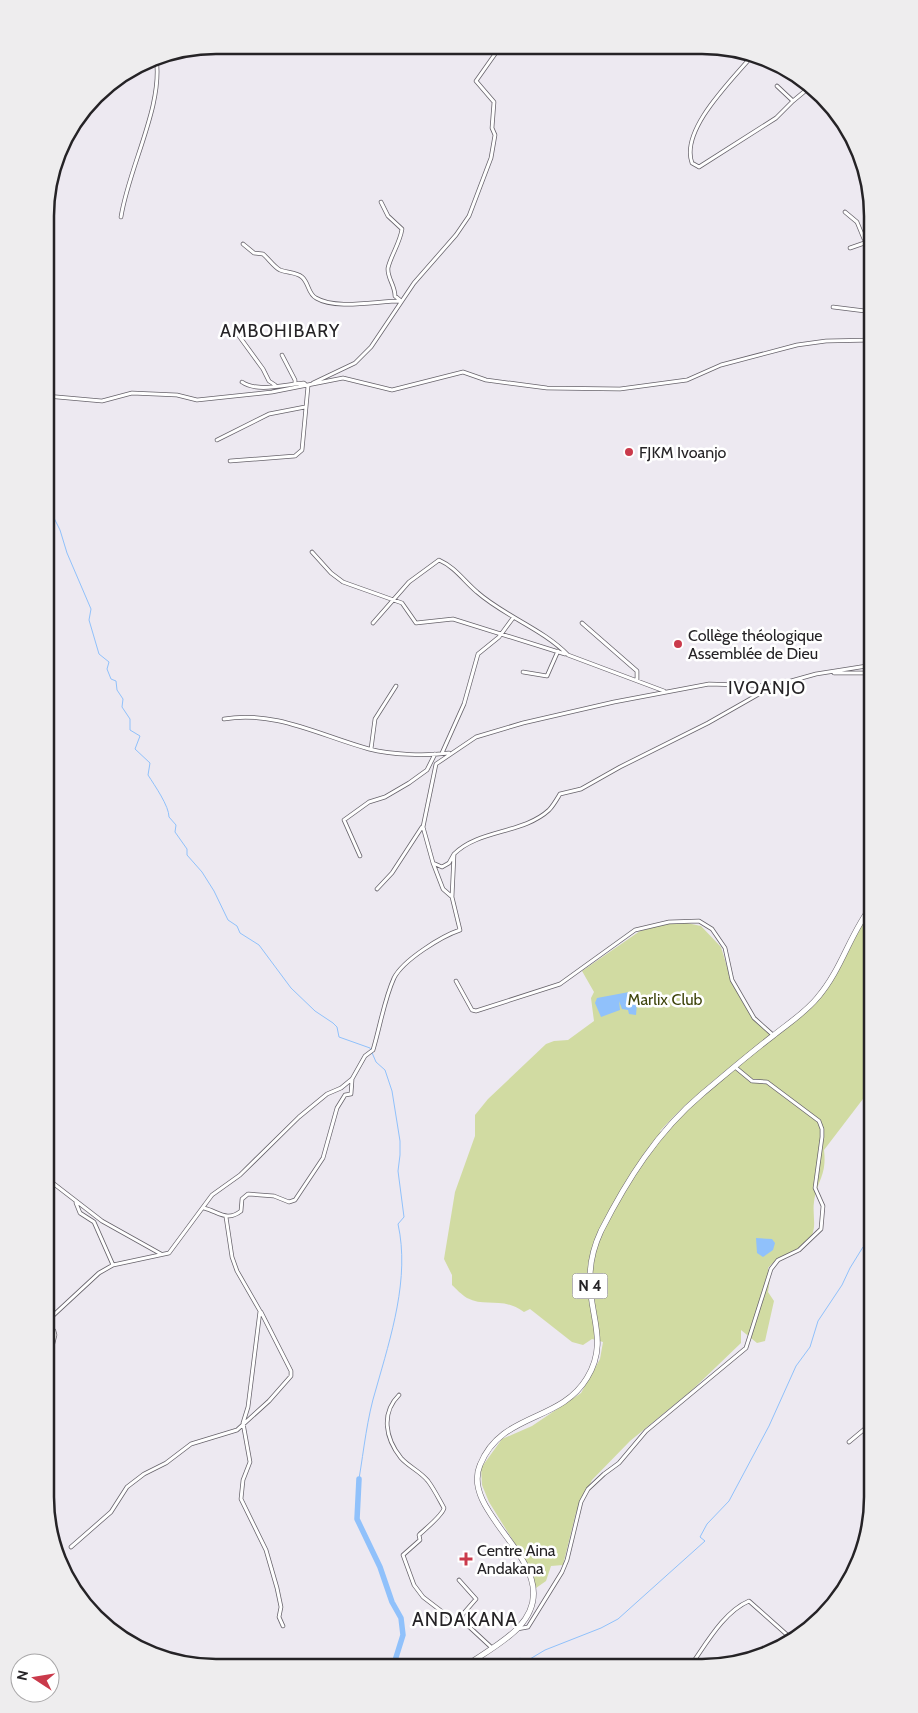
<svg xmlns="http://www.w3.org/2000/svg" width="918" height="1713" font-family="Cabin,sans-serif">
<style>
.green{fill:#d1dba2}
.water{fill:#90c1fb}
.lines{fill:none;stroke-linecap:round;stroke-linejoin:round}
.stream{stroke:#90c1fb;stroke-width:1}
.river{stroke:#90c1fb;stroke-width:5.5}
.street-casing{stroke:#67636b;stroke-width:4.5}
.secondary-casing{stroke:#67636b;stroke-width:5.5}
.primary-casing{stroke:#67636b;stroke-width:6}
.street{stroke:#fff;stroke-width:3}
.secondary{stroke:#fff;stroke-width:4.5}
.primary{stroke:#fff;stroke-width:5}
.poi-dot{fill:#ca3a4b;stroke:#fff;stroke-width:2}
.labels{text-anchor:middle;stroke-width:5;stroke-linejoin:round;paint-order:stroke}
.shield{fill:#fff;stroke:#666567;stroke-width:1}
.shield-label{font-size:15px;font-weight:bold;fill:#252326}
.poi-label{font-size:16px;fill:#252326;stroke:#fff;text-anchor:start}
.park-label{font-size:16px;fill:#3f450c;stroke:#fff}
.neighbourhood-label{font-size:18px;letter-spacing:1px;fill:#252326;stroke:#fff}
.quarter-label{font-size:19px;letter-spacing:1px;fill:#252326;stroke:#fff}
.rim{fill:none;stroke:#252326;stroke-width:2.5}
</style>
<rect width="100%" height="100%" fill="#ede9f1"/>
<path class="green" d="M 873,910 L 873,1075 L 866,1095 L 824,1150 C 827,1176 817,1180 814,1202 C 812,1215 818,1229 809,1240 C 796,1254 782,1252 768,1268 L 770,1279 L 768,1292 L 774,1301 L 765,1341 L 757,1343 L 741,1330 L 741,1343 L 691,1391 L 630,1441 L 592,1480 L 576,1513 L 563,1565 L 551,1566 L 546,1581 L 536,1588 L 527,1563 L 489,1502 L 482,1485 L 481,1468 L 502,1439 L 532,1426 L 581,1393 L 600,1359 L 603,1342 L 592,1339 L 583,1345 L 572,1342 L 530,1309 L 524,1312 C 502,1296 486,1308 467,1298 C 462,1295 456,1289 452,1285 L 452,1275 L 444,1259 L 455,1192 L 475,1136 L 475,1115 L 488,1099 L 546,1044 L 554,1041 L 568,1040 L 594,1021 L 591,998 L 594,992 L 582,971 L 640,931 L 666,924 L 687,923 L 701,926 L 721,947 L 731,980 L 751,1015 L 770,1035 C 733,1066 693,1094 660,1131 L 662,1133 L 689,1106 L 793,1021 L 825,988 L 861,925 Z"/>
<path class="water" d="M 629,992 L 637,1003 L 636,1015 L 629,1014 L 628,1010 L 622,1009 L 619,1001 L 620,1010 L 601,1017 L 595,1003 L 597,998 Z
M 756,1238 L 772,1239 L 775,1243 L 773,1250 L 763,1257 L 757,1253 Z"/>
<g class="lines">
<path class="stream" d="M 48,494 L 53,516 L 60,530 L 67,553 L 91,609 L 89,620 L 99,654 L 109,662 L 107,669 L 111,679 L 116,681 L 117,690 L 123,699 L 122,707 L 130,719 L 130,730 L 140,736 L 135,749 L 150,763 L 148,775 C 155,786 169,806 169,817 L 176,825 L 175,832 L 187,849 L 187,855 L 202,872 L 214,891 L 228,920 L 237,926 L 240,933 L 259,945 L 291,988 L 315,1011 L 333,1023 L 337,1027 L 339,1037 L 370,1048 L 376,1062 L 385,1070 L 392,1091 L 400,1141 L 400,1155 L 398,1171 L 404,1217 L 398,1224 C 410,1278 391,1336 376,1389 C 367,1418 364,1449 359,1479
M 509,1667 L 520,1658 L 525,1662 L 545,1650 L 601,1628 L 618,1619 L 705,1541 L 700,1537 L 707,1524 L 729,1501 L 769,1426 L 796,1366 L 810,1347 L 818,1321 L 842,1285 L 850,1268 L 863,1247 L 873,1239"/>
<path class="river" d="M 46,491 L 48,494
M 359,1479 L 357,1519 L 380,1567 L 392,1602 L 401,1618 L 403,1635 L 393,1667"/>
<defs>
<path id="street" d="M 752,56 C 731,81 680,130 692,163 L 699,167 L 776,118 L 793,101 L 811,86
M 777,86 L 793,101
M 381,202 L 388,216 L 402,229 C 400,243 391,255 388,268 C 387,278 395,285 395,296 L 401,301
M 845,212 L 857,222 L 864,239 L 868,240
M 121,217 C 129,166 164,105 156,57
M 243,244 L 254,253 L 263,254 C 268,258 274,267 280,270 C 287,273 296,272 302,277 C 309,283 308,294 316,298 C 336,310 377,301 401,301
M 850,248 L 873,240
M 833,307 L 873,312
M 239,336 L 263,369 L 269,381 L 275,385
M 282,355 L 295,380 L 295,384
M 242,382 C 258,393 286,384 304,383 L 307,386
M 313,383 L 355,363 L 371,347 L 414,283 L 456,235 L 469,216 L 491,158 L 495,135 L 492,128 L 494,102 L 476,81 L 500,47
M 46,396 L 102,401 L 132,393 L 177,395 L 197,400 L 272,392 L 343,378 L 392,390 L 463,372 L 486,380 L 547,388 L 620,389 L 687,380 L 721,365 L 797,345 L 826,341 L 873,340
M 217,440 L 269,414 L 305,407
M 230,461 L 295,456 L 302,450 L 308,386
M 312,552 L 331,573 L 343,582 L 402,603 L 416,623 L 453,619 L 565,654
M 373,623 L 409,582 L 439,560 C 455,567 464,581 477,592 C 504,616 543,629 568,655 L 664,691
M 582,623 L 637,671 L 637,680
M 523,672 L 547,676 L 558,651
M 834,673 L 873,673
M 224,719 C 275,710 321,736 369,749 C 392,755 426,756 449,753
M 371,749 L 375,719 L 396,686
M 442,753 L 464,704 L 478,654 L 499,637 L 513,618
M 454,854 L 449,863 L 442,867 L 433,863 L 423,827 L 436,764 L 476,737 L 523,723 L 614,702 L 709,684 L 773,686 L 816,674 L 873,665
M 360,856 L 344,820 L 369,802 L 385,797 L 409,783 L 427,770 L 435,754
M 433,863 L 443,889 L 451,896
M 377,889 L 392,873 L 422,827
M 456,981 L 472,1010 L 476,1011 L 560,984 L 635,930 L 669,922 L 699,921 L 712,929 L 725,948 L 732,980 L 754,1018 L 773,1035
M 45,1177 L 102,1221 L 161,1254
M 76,1203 L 80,1213 L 94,1222 L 113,1265
M 204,1208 C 219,1212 227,1222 241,1211 L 242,1199 L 248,1194 L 274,1196 L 289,1202 L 295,1200 L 323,1158 L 337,1108 L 345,1095 L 351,1094 L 352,1080
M 226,1217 L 232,1257 L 237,1271 L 260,1311 L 248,1407 L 243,1423 L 250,1462 L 243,1480 L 241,1499 L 266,1550 L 277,1588 L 281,1607 L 279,1617 L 283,1626
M 45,1323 L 99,1273 L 113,1265 L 169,1253 L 212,1195 L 240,1175 L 299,1117 L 327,1094 L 341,1088 L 352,1079 L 365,1056 L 373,1050 C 380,1027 384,1000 394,978 C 403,960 442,936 460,930 L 452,897 L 454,854 C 479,829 523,834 549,810 C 553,806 557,799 560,794 L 581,789 L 620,767 L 708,723 L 773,686
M 45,1376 L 55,1335 L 54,1331 L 47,1322
M 399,1395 C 381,1413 385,1438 401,1458 C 409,1467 420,1471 428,1481 C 434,1489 439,1499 444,1508 C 443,1515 425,1529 419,1535 L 420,1540 L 403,1555 L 414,1585 L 423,1597 L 453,1620 L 464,1622 L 491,1647
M 45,1440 L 49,1430 L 45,1417
M 849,1442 L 873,1422
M 71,1547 L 111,1512 L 127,1487 L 144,1474 L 166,1463 L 191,1444 L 237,1430 L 269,1401 L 291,1376 L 291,1371 L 261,1312
M 459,1580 L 476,1599 L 463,1614 L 461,1621
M 517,1629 L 528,1627 L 562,1572 L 567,1560 L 581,1502 L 588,1489 L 604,1474 L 619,1463 L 646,1431 L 746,1348 L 771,1269 L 778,1260 L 799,1250 L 821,1229 L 823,1206 L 815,1188 L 822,1137 L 822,1129 L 819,1121 L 767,1082 L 752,1081 L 735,1067
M 642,1668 L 663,1663 L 672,1668
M 689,1668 C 705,1646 723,1612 749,1601 L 794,1641"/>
<path id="secondary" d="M 841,127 L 844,131"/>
<path id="primary" d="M 464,1667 C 481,1655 504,1643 519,1627 C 573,1568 458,1517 480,1465 C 501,1412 560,1423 587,1378 C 609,1342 589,1315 590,1278 C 590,1262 594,1246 601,1231 C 627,1180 657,1132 702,1094 C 726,1074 749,1054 774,1035 C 789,1023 806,1012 818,997 C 842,969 850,933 873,904"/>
</defs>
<use href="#street" class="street-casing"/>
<use href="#secondary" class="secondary-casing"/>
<use href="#primary" class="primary-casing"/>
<use href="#street" class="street"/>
<use href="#secondary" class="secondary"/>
<use href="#primary" class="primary"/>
</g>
<g class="poi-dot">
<circle cx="629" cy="452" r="5"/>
<circle cx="678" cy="644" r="5"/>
<path d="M463.5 1551.5h5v5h5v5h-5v5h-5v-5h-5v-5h5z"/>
</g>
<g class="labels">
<rect class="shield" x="572.5" y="1273.5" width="35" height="25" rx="4"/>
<g class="shield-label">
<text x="590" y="1291">N 4</text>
</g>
<g class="poi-label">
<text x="639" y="458">FJKM Ivoanjo</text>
<text x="688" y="641">Collège théologique<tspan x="688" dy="18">Assemblée de Dieu</tspan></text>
<text x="477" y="1556">Centre Aina<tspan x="477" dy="18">Andakana</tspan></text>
</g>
<g class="park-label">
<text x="665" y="1005">Marlix Club</text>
</g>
<g class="neighbourhood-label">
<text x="280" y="337">AMBOHIBARY</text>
<text x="767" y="694">IVOANJO</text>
</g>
<g class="quarter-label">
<text x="465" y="1626">ANDAKANA</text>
</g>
</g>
<path d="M0 0H918V1713H0ZM216 54H702A162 162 0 0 1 864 216V1497A162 162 0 0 1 702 1659H216A162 162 0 0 1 54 1497V216A162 162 0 0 1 216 54Z" fill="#eeedee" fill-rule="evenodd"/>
<path class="rim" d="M216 54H702A162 162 0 0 1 864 216V1497A162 162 0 0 1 702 1659H216A162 162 0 0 1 54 1497V216A162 162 0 0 1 216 54Z"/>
<g transform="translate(35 1678) rotate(282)"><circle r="24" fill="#ffffff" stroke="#a8a7a8"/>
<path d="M0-4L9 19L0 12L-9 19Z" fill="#ca3a4b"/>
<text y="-8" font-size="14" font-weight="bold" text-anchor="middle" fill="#252326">N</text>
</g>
</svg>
